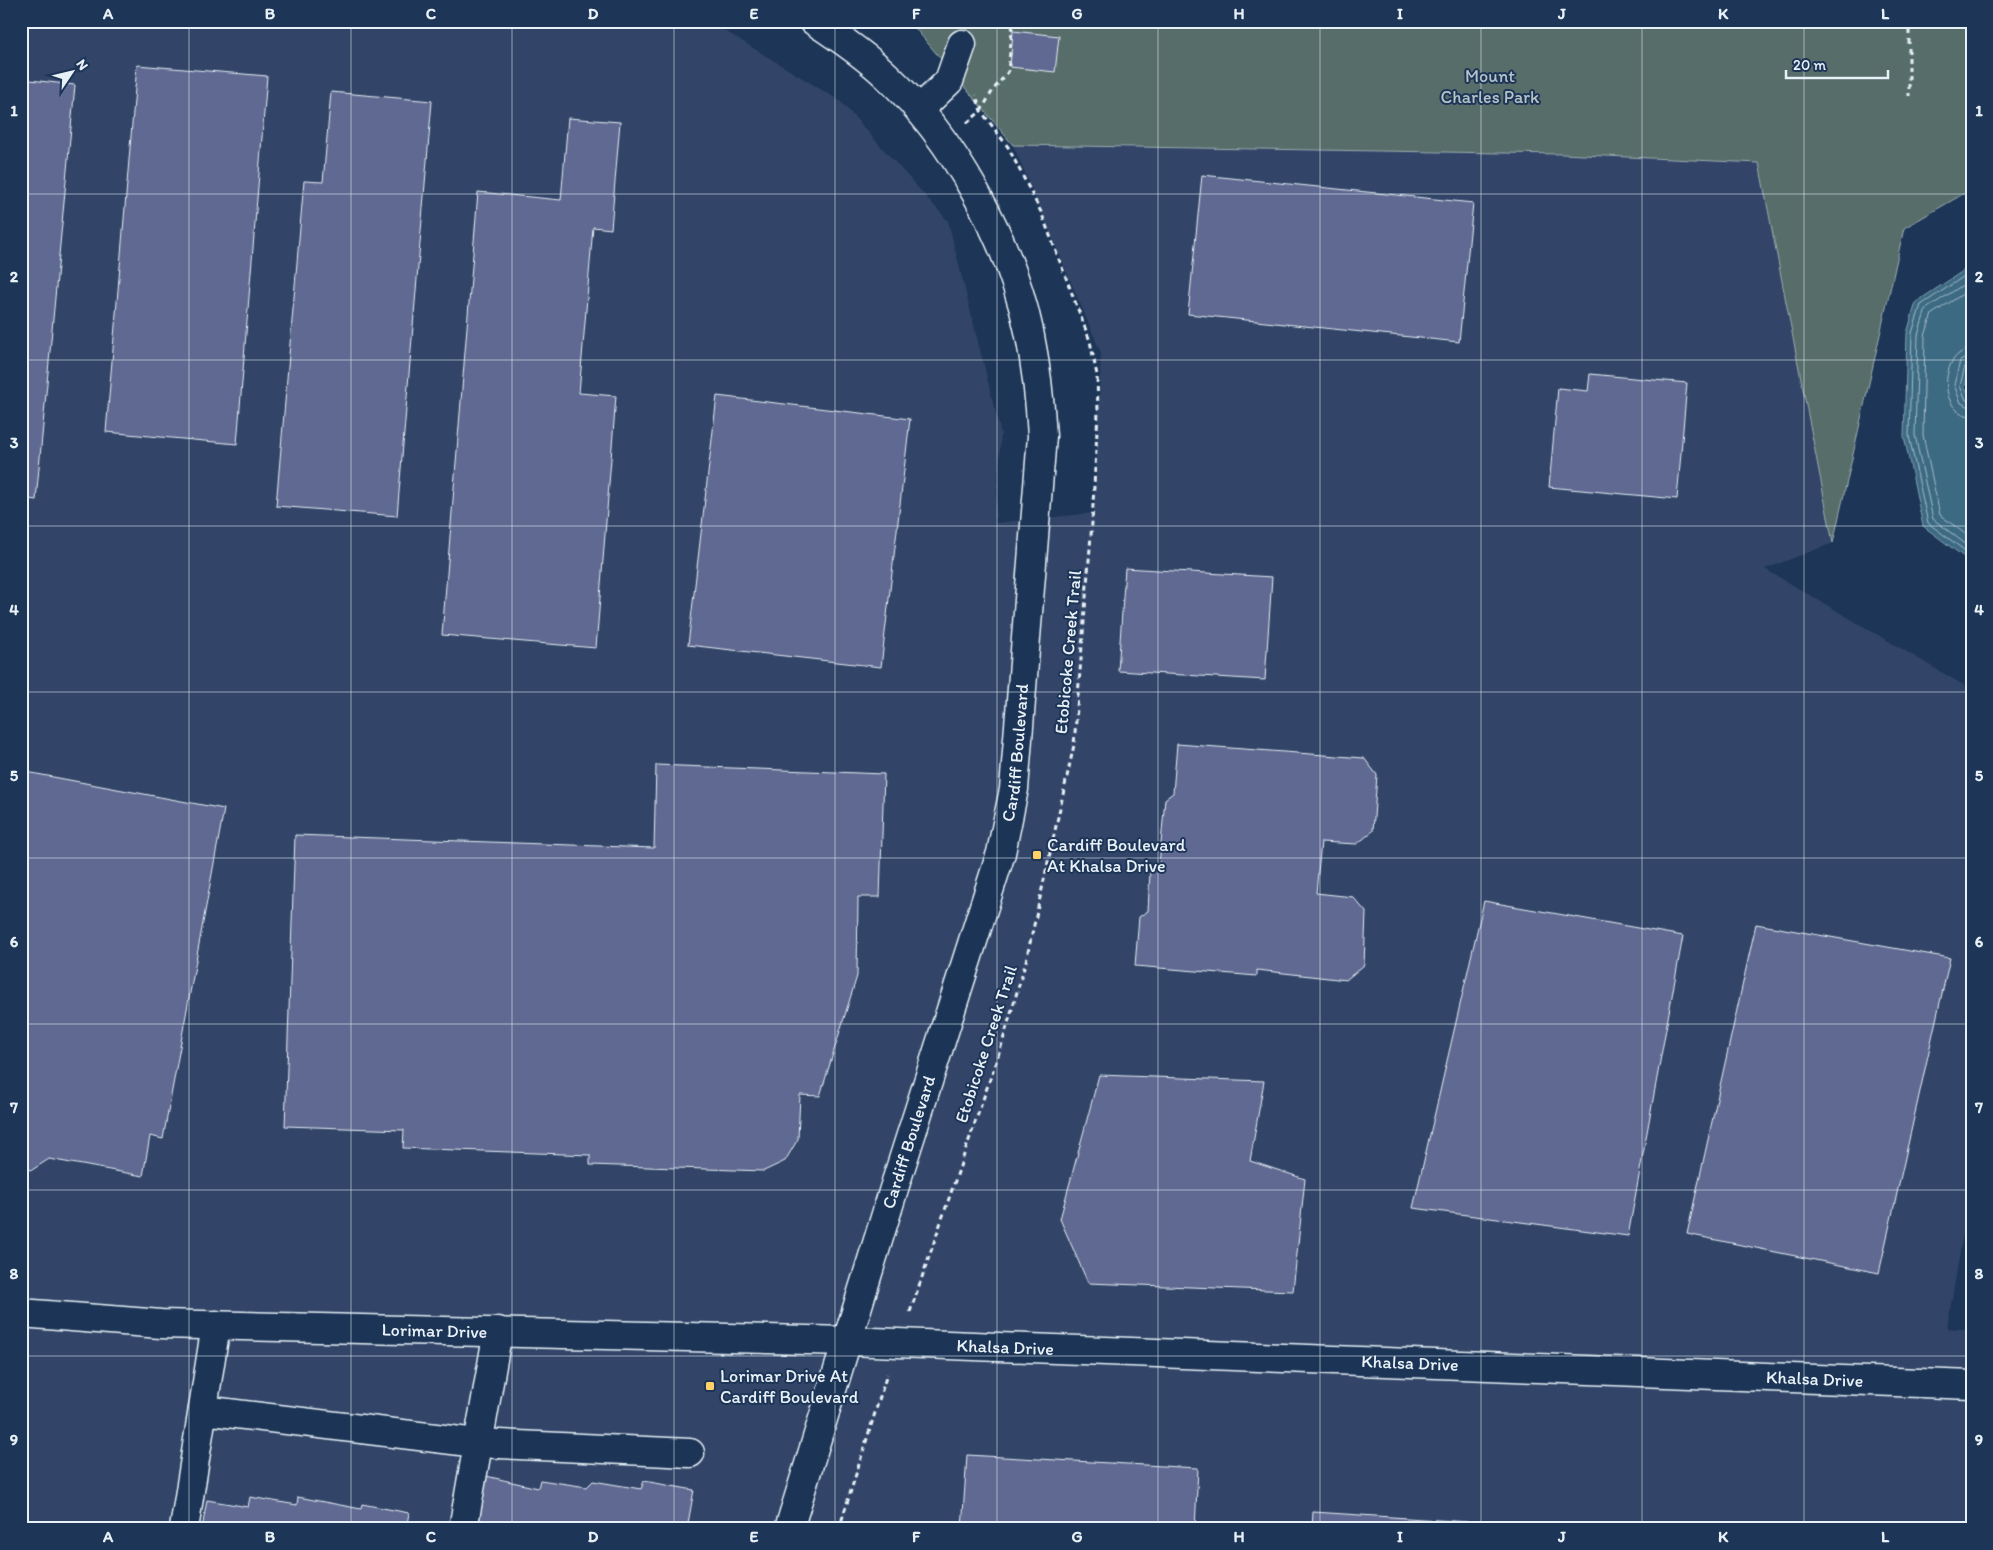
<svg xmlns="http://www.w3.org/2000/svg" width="1993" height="1550" font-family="Itim,sans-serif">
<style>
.built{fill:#314568}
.green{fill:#566d6a;stroke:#9fafb1}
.water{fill:#3e6a83;stroke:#82a0b2}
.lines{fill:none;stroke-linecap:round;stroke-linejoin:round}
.shore{stroke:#a4bbc9;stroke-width:1}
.building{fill:#606991;stroke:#e8f1f8}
.minor-casing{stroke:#e8f1f8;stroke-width:31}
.path{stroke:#e8f1f8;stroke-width:3;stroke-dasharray:5 4;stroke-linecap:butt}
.minor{stroke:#1d3557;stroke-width:28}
.grid{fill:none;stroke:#e8f1f8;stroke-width:1;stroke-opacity:0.55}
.poi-dot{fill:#ffd166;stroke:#1d3557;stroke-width:2}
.labels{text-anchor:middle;stroke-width:4;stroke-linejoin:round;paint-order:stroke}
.park-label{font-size:18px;fill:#b5c3c6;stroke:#1d3557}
.street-label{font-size:18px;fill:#e8f1f8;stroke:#1d3557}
.poi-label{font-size:18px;fill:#e8f1f8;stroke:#1d3557;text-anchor:start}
.neatline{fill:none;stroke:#e8f1f8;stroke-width:2}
.grid-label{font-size:16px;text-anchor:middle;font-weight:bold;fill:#e8f1f8}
</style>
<rect width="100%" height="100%" fill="#1d3557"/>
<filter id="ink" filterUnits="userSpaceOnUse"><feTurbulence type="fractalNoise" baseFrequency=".02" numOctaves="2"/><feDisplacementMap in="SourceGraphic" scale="10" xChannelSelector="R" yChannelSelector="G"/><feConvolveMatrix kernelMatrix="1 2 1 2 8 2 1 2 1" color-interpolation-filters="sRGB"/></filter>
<g filter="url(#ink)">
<path class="built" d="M 21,21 L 589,21 L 722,29 L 840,101 L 948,221 L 1001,434 L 995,523 L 1094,513 L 1101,353 L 1013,145 L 1562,154 L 1759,163 L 1833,543 L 1765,569 L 1972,690 L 1972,1182 L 1947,1328 L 1972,1330 L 1972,1529 L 21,1529 Z"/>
<path class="green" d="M 1972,21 L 1972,189 L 1904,228 L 1833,543 L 1759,163 L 1562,154 L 1013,145 L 910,22 Z"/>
<path class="water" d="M 1972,265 L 1972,359 L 1965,386 L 1972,402 L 1972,563 L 1923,526 L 1904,436 L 1907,333 L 1916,302 Z"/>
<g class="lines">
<path class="shore" d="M 1972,271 L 1921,305 L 1912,333 L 1909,436 L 1928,523 L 1972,556
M 1972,279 L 1926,309 L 1918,335 L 1915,435 L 1933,519 L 1972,549
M 1972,288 L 1932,314 L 1925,336 L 1923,435 L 1940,515 L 1972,539
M 1972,349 C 1939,350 1937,415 1972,416
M 1972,356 L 1960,361 L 1954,385 L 1961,403 L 1972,408
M 1972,362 L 1965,366 L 1960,386 L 1966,400 L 1972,402"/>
</g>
<path class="building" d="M 1013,31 L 1059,36 L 1055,72 L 1010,67 Z
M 137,65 L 267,76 L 237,444 L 106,432 Z
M 21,79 L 75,85 L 36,500 L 21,498 Z
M 331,92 L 432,101 L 397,516 L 276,506 L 304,181 L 323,182 Z
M 568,118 L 620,122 L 611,229 L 593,227 L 579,393 L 616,396 L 596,648 L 442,635 L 478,192 L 561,200 Z
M 1202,175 L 1473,203 L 1459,342 L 1188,314 Z
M 1590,374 L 1687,383 L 1677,499 L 1549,487 L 1558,388 L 1588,391 Z
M 717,396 L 910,419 L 881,667 L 688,645 Z
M 1125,568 L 1272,577 L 1265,680 L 1118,671 Z
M 1177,744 L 1364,758 L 1377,775 L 1373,831 L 1357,844 L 1321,842 L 1316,893 L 1353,897 L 1366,912 L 1364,965 L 1346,980 L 1257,970 L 1257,976 L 1135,966 L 1139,917 L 1148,911 L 1150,871 L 1159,865 L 1165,799 L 1173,793 Z
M 656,765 L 884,774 L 880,897 L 858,897 L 857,976 L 820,1096 L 800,1095 L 798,1139 L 785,1161 L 764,1171 L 590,1165 L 590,1155 L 403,1148 L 404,1130 L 285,1126 L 295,835 L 654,848 Z
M 21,771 L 224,809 L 163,1139 L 150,1136 L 143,1176 L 49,1159 L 32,1170 L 21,1168 Z
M 1484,901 L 1683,936 L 1628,1236 L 1413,1208 Z
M 1756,924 L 1950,958 L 1879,1273 L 1687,1234 Z
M 1099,1075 L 1264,1081 L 1250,1161 L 1305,1179 L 1293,1291 L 1088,1283 L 1060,1219 Z
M 967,1455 L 1198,1468 L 1195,1529 L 962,1529 Z
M 486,1476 L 538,1488 L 540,1480 L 587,1487 L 593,1481 L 641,1489 L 644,1481 L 694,1490 L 687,1529 L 476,1529 Z
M 250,1497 L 297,1505 L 298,1497 L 361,1509 L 362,1504 L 409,1513 L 406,1529 L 202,1529 L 207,1500 L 248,1507 Z
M 1313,1512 L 1579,1529 L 1312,1529 Z"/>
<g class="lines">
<defs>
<g id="minor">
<path d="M 919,110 L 949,81 L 962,44"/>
<path id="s1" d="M 21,1313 L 161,1324 L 848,1341 L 1972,1385"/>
<path d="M 203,1410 L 477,1443 L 690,1453"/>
<path d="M 184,1529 L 216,1325"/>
<path d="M 463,1529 L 498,1331"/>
<path id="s2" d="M 789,1529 L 896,1182 L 1001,853 L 1014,789 L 1042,436 C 1040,401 1036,365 1029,331 C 1010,241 954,139 887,76 C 865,55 840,38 814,21"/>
</g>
</defs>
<use href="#minor" class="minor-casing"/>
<path class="path" d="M 1909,21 L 1909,96
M 967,123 L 981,111 L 993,90 L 1008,72 L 1013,21
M 910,1312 L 1001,1047 L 1026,961 L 1074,745 L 1092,523 L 1098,412 L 1097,375 L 1090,341 L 1041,212 L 1008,147 L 981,111 L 976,95
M 839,1529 L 887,1374"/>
<use href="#minor" class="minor"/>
</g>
</g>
<path class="grid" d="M 189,21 L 189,1529M 351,21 L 351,1529M 512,21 L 512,1529M 674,21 L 674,1529M 835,21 L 835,1529M 997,21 L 997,1529M 1158,21 L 1158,1529M 1320,21 L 1320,1529M 1481,21 L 1481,1529M 1642,21 L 1642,1529M 1804,21 L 1804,1529M 21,194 L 1972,194M 21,360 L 1972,360M 21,526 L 1972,526M 21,692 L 1972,692M 21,858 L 1972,858M 21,1024 L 1972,1024M 21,1190 L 1972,1190M 21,1356 L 1972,1356"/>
<g class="poi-dot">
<rect x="1032" y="850" width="10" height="10" rx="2.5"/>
<rect x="705" y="1381" width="10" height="10" rx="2.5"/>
</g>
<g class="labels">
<g class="park-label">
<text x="1490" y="82">Mount<tspan x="1490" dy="21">Charles Park</tspan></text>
</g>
<g class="street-label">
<text transform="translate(1068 652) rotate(-85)" y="6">Etobicoke Creek Trail</text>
<text dy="6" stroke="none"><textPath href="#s2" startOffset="810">Cardiff Boulevard</textPath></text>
<text transform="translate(986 1044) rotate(-72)" y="6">Etobicoke Creek Trail</text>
<text dy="6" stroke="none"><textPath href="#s2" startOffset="405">Cardiff Boulevard</textPath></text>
<text dy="6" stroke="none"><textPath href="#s1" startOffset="414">Lorimar Drive</textPath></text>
<text dy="6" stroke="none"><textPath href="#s1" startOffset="985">Khalsa Drive</textPath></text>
<text dy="6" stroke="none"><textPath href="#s1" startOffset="1390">Khalsa Drive</textPath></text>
<text dy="6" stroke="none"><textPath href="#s1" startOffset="1795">Khalsa Drive</textPath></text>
</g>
<g class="poi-label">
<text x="1047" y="851">Cardiff Boulevard<tspan x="1047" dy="21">At Khalsa Drive</tspan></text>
<text x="720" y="1382">Lorimar Drive At<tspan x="720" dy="21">Cardiff Boulevard</tspan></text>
</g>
</g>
<rect width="1993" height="1550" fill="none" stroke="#1d3557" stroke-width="55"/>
<g transform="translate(72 72) rotate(55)" stroke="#1d3557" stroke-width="4" paint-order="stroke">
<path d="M0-4L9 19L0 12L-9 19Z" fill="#e8f1f8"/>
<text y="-8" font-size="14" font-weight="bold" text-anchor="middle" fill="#e8f1f8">N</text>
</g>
<path d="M1786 70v8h102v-8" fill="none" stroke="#e8f1f8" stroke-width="2.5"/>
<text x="1793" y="70" font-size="15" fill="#e8f1f8" stroke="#1d3557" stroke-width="4" paint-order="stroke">20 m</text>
<rect x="28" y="28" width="1938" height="1494" class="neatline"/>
<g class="grid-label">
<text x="108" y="19">A</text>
<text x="270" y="19">B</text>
<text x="431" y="19">C</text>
<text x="593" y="19">D</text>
<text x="754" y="19">E</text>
<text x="916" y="19">F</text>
<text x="1077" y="19">G</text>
<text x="1239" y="19">H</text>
<text x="1400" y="19">I</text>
<text x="1562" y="19">J</text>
<text x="1723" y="19">K</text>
<text x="1885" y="19">L</text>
<text x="14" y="116">1</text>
<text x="1979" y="116">1</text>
<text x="14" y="282">2</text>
<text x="1979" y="282">2</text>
<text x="14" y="448">3</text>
<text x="1979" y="448">3</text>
<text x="14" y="615">4</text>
<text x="1979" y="615">4</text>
<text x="14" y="781">5</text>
<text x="1979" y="781">5</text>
<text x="14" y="947">6</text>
<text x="1979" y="947">6</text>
<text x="14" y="1113">7</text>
<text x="1979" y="1113">7</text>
<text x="14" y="1279">8</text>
<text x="1979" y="1279">8</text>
<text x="14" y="1445">9</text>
<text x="1979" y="1445">9</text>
<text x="108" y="1542">A</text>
<text x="270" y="1542">B</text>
<text x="431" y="1542">C</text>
<text x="593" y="1542">D</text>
<text x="754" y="1542">E</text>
<text x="916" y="1542">F</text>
<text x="1077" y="1542">G</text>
<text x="1239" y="1542">H</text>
<text x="1400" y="1542">I</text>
<text x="1562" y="1542">J</text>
<text x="1723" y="1542">K</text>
<text x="1885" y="1542">L</text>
</g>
</svg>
